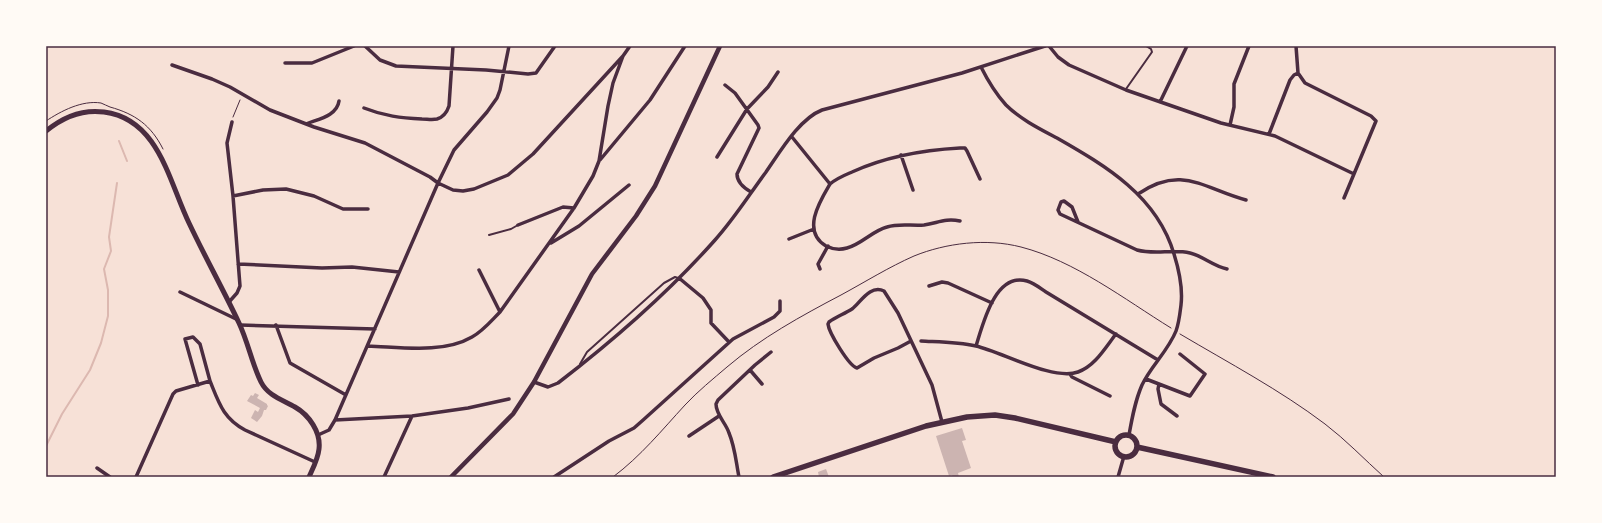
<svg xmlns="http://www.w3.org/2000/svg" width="1602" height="523" font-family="'PT Serif',serif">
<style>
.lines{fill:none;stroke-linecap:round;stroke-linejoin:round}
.stream{stroke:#dcb8b0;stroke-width:2}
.building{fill:#ccb4b1}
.path{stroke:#4a2c40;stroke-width:1}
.service{stroke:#4a2c40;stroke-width:2}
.minor{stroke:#4a2c40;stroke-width:3.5}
.tertiary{stroke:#4a2c40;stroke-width:4.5}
.secondary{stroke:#4a2c40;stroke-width:5}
.primary{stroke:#4a2c40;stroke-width:5.5}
.neatline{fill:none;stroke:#4a2c40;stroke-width:1.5}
</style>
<rect width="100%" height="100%" fill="#f7e1d7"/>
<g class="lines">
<path class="stream" d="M 119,141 L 127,161
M 46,446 L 62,414 L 90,370 L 101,343 L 108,316 L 108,290 L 104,269 L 111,251 L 109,237 L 117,183"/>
</g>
<path class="building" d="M 255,393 L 259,395 L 257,398 L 267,404 L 267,405 L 268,406 L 266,410 L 264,410 L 262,416 L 257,422 L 251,418 L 255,410 L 258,412 L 260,408 L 247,401 L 251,395 L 253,396 Z
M 962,428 L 966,440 L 962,441 L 971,468 L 958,473 L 959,477 L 953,477 L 952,475 L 949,476 L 936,436 Z
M 826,469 L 829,477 L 819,477 L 818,472 Z"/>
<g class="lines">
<path class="path" d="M 233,117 L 240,100
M 46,121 C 61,111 82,100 101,103 C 104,104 107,106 110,107 C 135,114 151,125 163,149
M 1180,334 C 1229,363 1280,390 1325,424 C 1346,440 1364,459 1384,477
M 613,477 C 641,456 662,430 685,405 C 698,391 713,379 727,367 C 761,338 801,316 841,295 C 865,282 889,267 914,256 C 946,243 986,238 1021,247 C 1075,261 1124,299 1171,328"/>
<path class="service" d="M 1126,89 L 1152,52 L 1151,49 L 1146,46
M 489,235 L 511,229 L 518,225
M 580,364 L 587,352 L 664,283 L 675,277 L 678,278"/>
<path class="minor" d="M 365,46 L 380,60 L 396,66 L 486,70 L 528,74 L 536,73 L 555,46
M 1049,46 L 1058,57 L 1069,65 L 1126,90 L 1221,123 L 1275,136 L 1354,174
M 1296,46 L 1298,73 L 1305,83 L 1371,116 L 1376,121 L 1344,198
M 285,63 L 312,63 L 354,46
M 172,65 L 212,79 L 230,87 L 270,110 L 314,127 L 365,143 L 430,177 L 438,183 L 453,190 L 463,191 L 474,189 L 508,175 L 533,154 L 623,56
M 981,67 C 988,81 996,94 1006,105 C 1020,119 1040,129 1057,138 C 1106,166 1157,196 1174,254 C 1179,270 1183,288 1181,305 C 1180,313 1179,323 1176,331 C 1168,351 1151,366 1142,385 C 1135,401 1132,418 1129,435
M 725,85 L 735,93 L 758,125 L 759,128 L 737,174 C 737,182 744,188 751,192
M 1160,102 L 1187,46
M 364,108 C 384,116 401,118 422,119 C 427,119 432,120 437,119 C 444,117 447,112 449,106 L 453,46
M 306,124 C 318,119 337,116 339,101
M 1230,125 L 1234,107 L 1234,84 L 1249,46
M 1269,134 L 1290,80 L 1294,75 L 1298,73
M 792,137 L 830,184 C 837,178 845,175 852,172 C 887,156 923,150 960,148 L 965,148 L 967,151 L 980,179
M 901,155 L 913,190
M 717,157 L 747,109 L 768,87 L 778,72
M 600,160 L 650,100 L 685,46
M 830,184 C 820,201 801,231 826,246 C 832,249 840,250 847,248 C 862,244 872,231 887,227 C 899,223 911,226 924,225 C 938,223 945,218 960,221
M 1138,194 C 1182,164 1204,189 1246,200
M 233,196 L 263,190 L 286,189 L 314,196 L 343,209 L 368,209
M 1078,222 L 1072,207 L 1064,201 L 1061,202 L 1058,210 L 1060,214 L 1137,250 C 1155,255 1172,249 1190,253 C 1203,256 1213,266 1227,269
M 518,225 L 563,207 L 574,208
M 789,239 L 814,229
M 551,243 L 579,226 L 629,185
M 238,264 L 322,268 L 352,267 L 399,272
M 820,269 L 818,264 L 828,246
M 479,270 L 500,312
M 679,278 L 703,298 L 711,310 L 711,323 L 729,342
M 929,286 L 942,282 L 948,283 L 992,303
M 180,292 L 236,319
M 229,302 L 237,293 L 240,286 L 233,196 L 227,143 L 232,122
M 240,325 L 375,329
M 276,325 L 290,363 L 346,395
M 911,341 L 898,348 L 874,358 L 857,368 C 849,366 829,333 828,324 L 829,322 C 836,317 844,314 852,309 C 860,303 870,284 884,291 L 898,313 L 932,385 L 942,422
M 921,341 C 939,342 958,342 976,346 C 1002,352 1053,381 1078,372 C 1095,366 1105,348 1116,334
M 368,346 C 400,347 443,354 472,337 C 483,331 491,321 500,312 L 574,208 L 593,176 L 599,161 L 608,106 L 613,83 L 623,56 L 630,46
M 976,346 C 983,324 995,272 1027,281 C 1034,283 1040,288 1046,292 L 1158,360
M 750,370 L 762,384
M 1070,374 L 1072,377 L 1110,396
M 1146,379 L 1190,396 L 1205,374 L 1180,354
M 534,382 L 548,387 L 558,383 C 614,340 668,293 715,240 C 734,219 749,195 766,172 C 780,152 799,119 822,110 L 962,73 L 1045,46
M 1159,384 L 1158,389 L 1161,404 L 1177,416
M 198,385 L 185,339 L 193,337 L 200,344 L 210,381
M 335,420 L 412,416 L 468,408 L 509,399
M 318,435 L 329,430 L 335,420 L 438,183 L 454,150 L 487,112 L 497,98 L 500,90 L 509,46
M 689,436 L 719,416
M 97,468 L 110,477
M 136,477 L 173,394 L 176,391 L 210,381 C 219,403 223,418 245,430 L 315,462
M 384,477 L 412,416
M 554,477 L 609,441 L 634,428 L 642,421 L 733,339 L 774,317 L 780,311 L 780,301
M 739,477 C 736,462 735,447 729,433 C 726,423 716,415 716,404 L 718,400 L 755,365 L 771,352
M 1118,477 L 1124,456"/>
<path class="tertiary" d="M 451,477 L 513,414 L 534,382 L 592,274 L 636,216 L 655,186 L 720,46"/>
<path class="secondary" d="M 46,131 C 63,117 82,109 104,112 C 159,119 169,182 189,223 C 205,257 223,289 239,323 C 248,342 252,364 261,382 C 268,396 283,400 295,407 C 309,415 321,432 319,449 C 318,459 313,468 309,477"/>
<path class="primary" d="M1115 446a11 11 0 1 1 22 0a11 11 0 1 1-22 0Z
M 1137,447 L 1273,477
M 773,477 L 926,426 L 967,417 L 995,415 L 1015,418 L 1116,442"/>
</g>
<rect width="1602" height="523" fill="none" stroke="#fffaf5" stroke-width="94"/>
<rect x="47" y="47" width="1508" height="429" class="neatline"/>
</svg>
